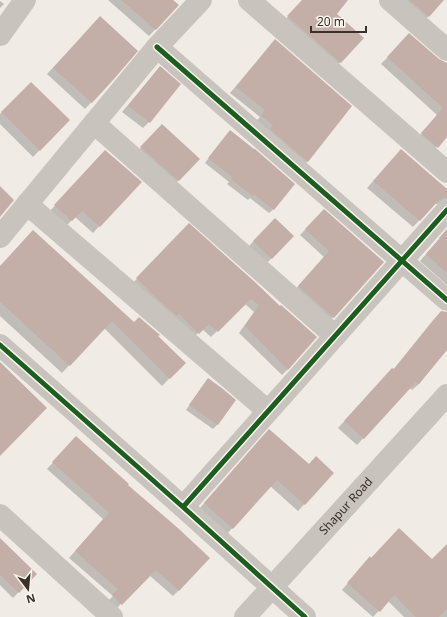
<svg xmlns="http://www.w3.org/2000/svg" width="447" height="617" font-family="'Noto Sans',sans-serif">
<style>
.shadow{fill:#0003}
.building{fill:#c3afa7}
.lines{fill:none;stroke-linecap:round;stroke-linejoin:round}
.minor{stroke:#c9c3be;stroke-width:22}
.cycleway-casing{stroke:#fbf5ee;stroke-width:8}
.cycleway{stroke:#1b5e20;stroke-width:5}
.labels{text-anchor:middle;stroke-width:4;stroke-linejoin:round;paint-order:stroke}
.street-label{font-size:12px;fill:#3b302b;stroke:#fbf5ee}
</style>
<rect width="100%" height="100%" fill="#f0ebe5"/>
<path class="shadow" d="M 108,0 L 172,0 L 178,5 L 149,36 Z
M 303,0 L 347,0 L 335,14 L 362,38 L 336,67 L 284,21 Z
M 400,0 L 443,0 L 424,21 Z
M 0,1 L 4,4 L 0,8 Z
M 94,24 L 114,78 L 85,109 L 47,74 Z
M 275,40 L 350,106 L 307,162 L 301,168 L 255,122 L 260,117 L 230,93 L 269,47 Z
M 403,41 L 447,65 L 447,136 L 431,153 L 416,140 L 437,115 L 381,64 Z
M 160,67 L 149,122 L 143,128 L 122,112 L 154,74 Z
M 31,83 L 69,120 L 33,157 L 0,124 L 0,114 Z
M 156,132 L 199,159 L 172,187 L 135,154 Z
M 226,136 L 274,209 L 269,213 L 250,198 L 248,200 L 227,184 L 229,182 L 205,163 Z
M 401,150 L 447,193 L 447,206 L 442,204 L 435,204 L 432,207 L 413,227 L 367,188 Z
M 99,157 L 140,182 L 93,233 L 75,217 L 65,227 L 49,212 Z
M 324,210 L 382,262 L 328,323 L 293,292 L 324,257 L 300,235 Z
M 275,219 L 293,236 L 267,263 L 249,246 Z
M 189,225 L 280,308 L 288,369 L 282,375 L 239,333 L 254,312 L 245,304 L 211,337 L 202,329 L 192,339 L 131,285 Z
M 447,230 L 447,285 L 420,261 Z
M 0,267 L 157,336 L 184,363 L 162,386 L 104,328 L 62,373 L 0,316 Z
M 440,313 L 447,318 L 447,349 L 419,384 L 412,390 L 410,388 L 357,445 L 338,428 L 386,376 L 393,370 L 434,319 Z
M 204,384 L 235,400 L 217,425 L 213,429 L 186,410 Z
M 263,436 L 309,465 L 333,473 L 298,511 L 270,486 L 227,534 L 199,509 Z
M 70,444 L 127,485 L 179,590 L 173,596 L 149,575 L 115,610 L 107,602 L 113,596 L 69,558 L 103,519 L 47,469 Z
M 0,540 L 36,574 L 13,598 L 0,585 Z
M 447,545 L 447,617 L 404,617 L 388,601 L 373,617 L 342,590 L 364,564 L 371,559 L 432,560 Z"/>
<path class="building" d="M 121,0 L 173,0 L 179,5 L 156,30 Z
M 302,0 L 348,0 L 337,14 L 364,38 L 341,63 L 287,16 Z
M 409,0 L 444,0 L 429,17 Z
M 100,16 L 138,51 L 114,79 L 92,103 L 53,68 Z
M 409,33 L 439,59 L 447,63 L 447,137 L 438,148 L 421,133 L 443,108 L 387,57 Z
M 275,39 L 352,106 L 308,162 L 270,129 L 273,125 L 261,116 L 265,110 L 236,87 Z
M 160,66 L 181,84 L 150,123 L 128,106 Z
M 31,82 L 70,120 L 40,151 L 1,112 Z
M 162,124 L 200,159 L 179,181 L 140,147 Z
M 230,130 L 254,149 L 255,149 L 295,184 L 274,210 L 254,194 L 253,196 L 231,179 L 232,177 L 208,158 Z
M 401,149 L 447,189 L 447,198 L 443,198 L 438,201 L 420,221 L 373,181 Z
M 105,150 L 142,182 L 100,227 L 82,211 L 72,221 L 54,205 Z
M 0,186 L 14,200 L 0,217 Z
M 324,209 L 384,262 L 334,318 L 298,286 L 329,251 L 305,229 Z
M 275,218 L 294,236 L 272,259 L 253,241 Z
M 189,223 L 257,284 L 280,306 L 281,305 L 317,337 L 288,370 L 245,326 L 259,305 L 251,299 L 218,332 L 209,324 L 199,334 L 179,314 L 177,316 L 157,299 L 136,278 Z
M 447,229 L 447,273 L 426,254 L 440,238 L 439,238 Z
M 33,230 L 134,322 L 139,317 L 160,335 L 158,336 L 186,363 L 170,379 L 112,321 L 70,366 L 0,302 L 0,266 Z
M 441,311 L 447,312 L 447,350 L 419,384 L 416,382 L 364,439 L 344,421 L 392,368 L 394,369 Z
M 0,362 L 47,408 L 0,456 Z
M 208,378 L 223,389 L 236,400 L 218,425 L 189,405 Z
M 269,429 L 309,464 L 316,456 L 334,473 L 305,505 L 277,480 L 233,529 L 204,503 Z
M 76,436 L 129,484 L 128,485 L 179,529 L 210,558 L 179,591 L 156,570 L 122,605 L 112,595 L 118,589 L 75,551 L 109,513 L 52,462 Z
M 399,528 L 432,559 L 447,544 L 447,609 L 439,617 L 416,617 L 394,595 L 380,612 L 347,583 L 370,556 L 371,558 Z
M 0,538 L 37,574 L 19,593 L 0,575 Z"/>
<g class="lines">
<g class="minor">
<path d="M 249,0 L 447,172"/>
<path d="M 390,0 L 447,50"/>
<path d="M 0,35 L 25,0"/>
<path d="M 157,47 L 447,300"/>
<path d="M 94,123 L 335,336"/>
<path d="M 27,204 L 268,411"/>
<path d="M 0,237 L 157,47 L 201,0"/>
<path d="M 0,345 L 183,507 L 305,617"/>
<path d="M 183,507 L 447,210"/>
<path d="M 0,515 L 112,617"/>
<path id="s1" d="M 245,617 L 447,395"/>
</g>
<defs>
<path id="cycleway" d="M 157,47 L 447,300
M 0,345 L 183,507 L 305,617
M 183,507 L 447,210"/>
</defs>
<use href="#cycleway" class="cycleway-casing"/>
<use href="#cycleway" class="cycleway"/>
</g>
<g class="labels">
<g class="street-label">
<text dy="4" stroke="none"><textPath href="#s1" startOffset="150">Shapur Road</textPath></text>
</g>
</g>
<g transform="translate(28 589) rotate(164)" stroke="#fbf5ee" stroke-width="3" paint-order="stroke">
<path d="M0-3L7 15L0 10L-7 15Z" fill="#3b302b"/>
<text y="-6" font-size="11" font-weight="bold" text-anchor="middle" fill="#3b302b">N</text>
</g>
<path d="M311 26v6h55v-6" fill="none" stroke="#3b302b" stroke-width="2"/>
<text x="317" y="26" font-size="12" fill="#3b302b" stroke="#fbf5ee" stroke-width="3" paint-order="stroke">20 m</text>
</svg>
